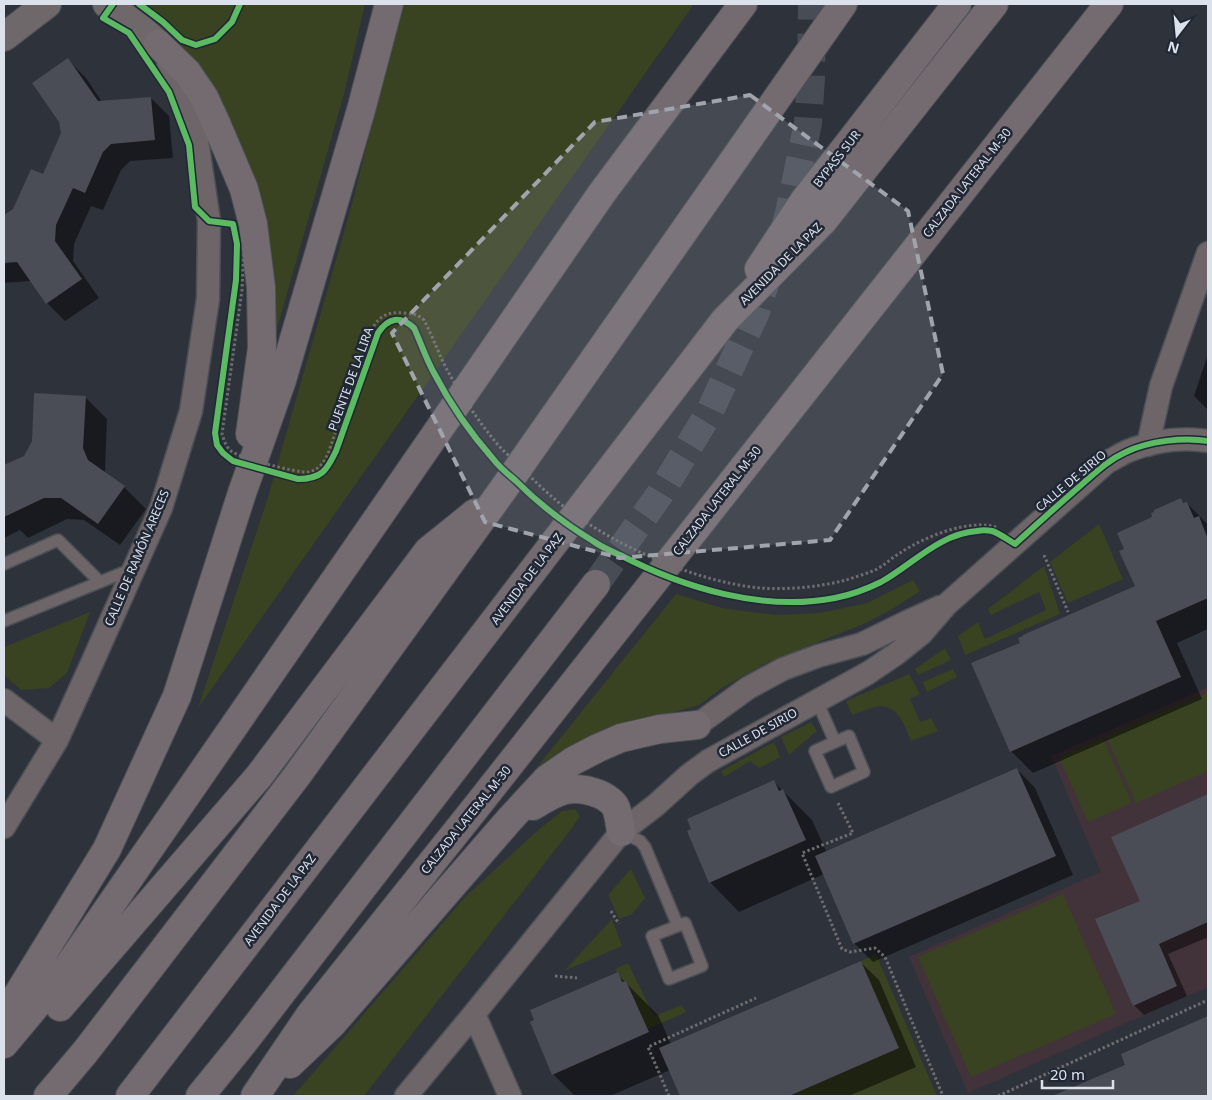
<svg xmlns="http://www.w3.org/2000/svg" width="1212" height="1100" font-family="'Noto Sans',sans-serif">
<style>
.education{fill:#42333b}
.green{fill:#394221}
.shadow{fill:#0007}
.building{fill:#4a4d55}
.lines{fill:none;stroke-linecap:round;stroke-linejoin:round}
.highway-tunnel{stroke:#484c55;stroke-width:28;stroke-dasharray:28 14;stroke-linecap:butt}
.lane-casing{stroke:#4b4f56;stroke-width:14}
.street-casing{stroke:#4b4f56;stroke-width:25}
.secondary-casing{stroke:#4b4f56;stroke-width:30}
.highway-casing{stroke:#4b4f56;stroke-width:30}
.path{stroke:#6f6c6f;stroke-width:3;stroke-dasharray:2.5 2.5;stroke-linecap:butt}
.lane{stroke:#6d6567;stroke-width:11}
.street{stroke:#6d6567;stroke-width:22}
.secondary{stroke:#6f686b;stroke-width:28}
.highway{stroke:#736b70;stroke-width:28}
.path-bridge{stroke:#6f6c6f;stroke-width:3;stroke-dasharray:2.5 2.5;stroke-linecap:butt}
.cycleway-casing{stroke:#202735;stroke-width:9}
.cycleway{stroke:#5cba63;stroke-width:6}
.marked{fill:#9fa4ad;fill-opacity:0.2;stroke:#9fa4ad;stroke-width:4;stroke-dasharray:10 6;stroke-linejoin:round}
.labels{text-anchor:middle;stroke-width:5;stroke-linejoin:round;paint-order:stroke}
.street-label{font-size:12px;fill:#dce2eb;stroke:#202735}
</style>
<rect width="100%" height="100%" fill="#2e323b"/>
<path class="education" d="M 1208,687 L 1208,987 L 968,1093 L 909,957 L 1101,872 L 1051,756 Z"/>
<path class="green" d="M 126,4 L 365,4 L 344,94 L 274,339 L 256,183 Z
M 402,4 L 694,4 L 198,708 L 268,497 L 352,204 Z
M 1099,524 L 1123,579 L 1068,603 L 1050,562 Z
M 1044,566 L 1060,614 L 965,655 L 958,636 L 978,622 L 985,639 L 1046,610 L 1039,592 L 991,615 L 988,609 Z
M 913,580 L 920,591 L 894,608 L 866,623 L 768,662 L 722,688 L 699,705 L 672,713 L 649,718 L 539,770 L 537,769 L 537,767 L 676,594 L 722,608 L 750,612 L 777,615 L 820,613 L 867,603 Z
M 90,612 L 67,673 L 49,688 L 21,690 L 4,675 L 4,647 Z
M 945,648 L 951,660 L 918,675 L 915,669 Z
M 953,669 L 957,677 L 927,692 L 923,682 Z
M 909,674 L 920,694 L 910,699 L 920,722 L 931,718 L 938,731 L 911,741 C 905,726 897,702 875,707 C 867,709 860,712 852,715 L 846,701 Z
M 1208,692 L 1208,771 L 1136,803 L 1106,736 Z
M 811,722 L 817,731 L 789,755 L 781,737 Z
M 1103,738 L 1132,803 L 1088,822 L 1059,757 Z
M 774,742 L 780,757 L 759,768 L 750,761 L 724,777 L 721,771 Z
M 575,809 L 580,816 L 572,828 L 364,1096 L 293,1096 L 466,896 L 537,831 L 562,811 Z
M 631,869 L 645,898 L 632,914 L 619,919 L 608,895 Z
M 1063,894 L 1116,1014 L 971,1077 L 918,957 Z
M 612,919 L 622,946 L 564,971 Z
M 876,954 L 937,1096 L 789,1096 L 899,1048 L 861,961 Z
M 628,963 L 654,1016 L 682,1005 L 686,1012 L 648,1029 L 626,981 L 622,982 L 615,969 Z"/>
<path class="shadow" d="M 68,60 L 86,78 L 102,102 L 151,98 L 169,116 L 173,158 L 130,161 L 121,170 L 103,210 L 91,206 L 74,244 L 73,261 L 99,298 L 65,321 L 47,303 L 31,281 L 4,283 L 4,216 L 14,209 L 43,176 L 62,133 Z
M 1208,354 L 1208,410 L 1194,396 Z
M 85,397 L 107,419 L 105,471 L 106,474 L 124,487 L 146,509 L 120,545 L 84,520 L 67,519 L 28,538 L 20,530 L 4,538 L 4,466 L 25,456 Z
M 1180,500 L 1185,504 L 1187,503 L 1208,525 L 1208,629 L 1177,643 L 1202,699 L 1033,773 L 1011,751 L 1021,643 L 1136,586 L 1126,550 L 1154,518 Z
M 1017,769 L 1035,788 L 1073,875 L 873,962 L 854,943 L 824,874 L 739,912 L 710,882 L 774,782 L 812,820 L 827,853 Z
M 1208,796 L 1208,942 L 1206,938 L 1168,954 L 1187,996 L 1144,1015 L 1134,1005 L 1141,902 L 1112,838 Z
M 860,962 L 879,980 L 916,1067 L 849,1096 L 681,1096 L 670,1070 L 610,1096 L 575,1096 L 553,1074 L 617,974 L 658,1015 L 671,1044 Z
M 1208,1018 L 1208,1096 L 1055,1096 L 1127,1065 L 1122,1055 Z"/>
<path class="building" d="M 68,58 L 98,101 L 151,97 L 155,140 L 111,144 L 103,152 L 85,193 L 73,188 L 56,225 L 55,241 L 82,279 L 46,304 L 17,262 L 4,263 L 4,215 L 13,209 L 31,169 L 43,174 L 61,133 L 59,122 L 32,83 Z
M 34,393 L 86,396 L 83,448 L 88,460 L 125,486 L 98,524 L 61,498 L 44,498 L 4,517 L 4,465 L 24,456 L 32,441 Z
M 1181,498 L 1183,503 L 1187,502 L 1194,518 L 1199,516 L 1208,539 L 1208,598 L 1156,621 L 1181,677 L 1010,752 L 971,663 L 1020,643 L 1018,638 L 1023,636 L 1023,635 L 1135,586 L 1119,551 L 1124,549 L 1117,533 L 1152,517 L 1151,513 L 1154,512 L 1154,510 Z
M 1017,768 L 1056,856 L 853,944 L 815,856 Z
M 774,780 L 779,791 L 783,789 L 806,840 L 709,883 L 687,831 L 691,829 L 687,819 Z
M 1208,794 L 1208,922 L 1159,944 L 1177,986 L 1133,1006 L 1095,919 L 1140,901 L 1111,837 Z
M 861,961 L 899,1048 L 789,1096 L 680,1096 L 659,1048 Z
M 618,972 L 622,982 L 626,981 L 649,1032 L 552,1075 L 530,1022 L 534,1020 L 530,1010 Z
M 1208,1016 L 1208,1096 L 1052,1096 L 1125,1065 L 1121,1054 Z"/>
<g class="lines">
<path class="highway-tunnel" d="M 785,227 L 789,213 L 808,123 L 811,77 L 812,4
M 596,584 L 660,494 L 710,411 L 756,312 L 769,272"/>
<defs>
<path id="lane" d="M 4,564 L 58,540 L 100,582
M 4,621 L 132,569
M 817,701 L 835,742 L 849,736 L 864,772 L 831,787 L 815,751 L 835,742
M 621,832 L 640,841 L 645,847 L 678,926
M 685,923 L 702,966 L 669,979 L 652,936 Z"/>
<path id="street" d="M 1148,445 L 1161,386 L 1208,253
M 4,700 L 57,740
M 697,725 L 748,688 L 783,669 L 818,656 L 862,644 L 909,621 L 940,607
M 4,827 L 57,740 L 92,663 L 161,508 L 191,411 L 208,299 L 209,221 L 196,133 L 187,99 L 168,62
M 474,1014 L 510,1096
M 406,1096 L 474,1014 L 621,832 L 656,805 L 689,775 L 708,761 L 868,673 L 896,654 L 921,634 L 946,605 L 1107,462 C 1114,459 1121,454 1128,451 C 1153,441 1182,437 1208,441"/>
<path id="secondary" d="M 107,4 L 143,31 L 158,44
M 4,37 L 47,4"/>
<path id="highway" d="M 158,44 L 187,72 L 204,97 L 216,123 L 244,189 L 253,224 L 261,287 L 262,348 L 250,434
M 759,269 L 804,201 L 957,4
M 533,806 C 557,791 571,783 599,794 C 604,796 612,801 615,806 C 618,811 620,825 621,832
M 60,1007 L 259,776 L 428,551 L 475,513
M 4,1017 L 107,849 L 177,696 L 242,493 L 282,380 L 361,110 L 389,4
M 4,1044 L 65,971 L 602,193 L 743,4
M 290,1064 L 332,1024 L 510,819 L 547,779 L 573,761 L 598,748 L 621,738 L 660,729 L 697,725
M 48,1096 L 86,1051 L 296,777 L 502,491 L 843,4
M 130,1096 L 725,320 L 823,221 L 994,4
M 200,1096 L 243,1043 L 596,584
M 255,1096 L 310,1015 L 477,806 L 1109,4"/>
</defs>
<use href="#lane" class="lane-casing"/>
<use href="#street" class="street-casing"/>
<use href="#secondary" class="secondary-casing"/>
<use href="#highway" class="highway-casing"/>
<path class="path" d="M 1044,555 L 1068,612
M 838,803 L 853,833 L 802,853 L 842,949 L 850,952 L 875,948 L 885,957 L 943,1096
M 611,911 L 619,924
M 555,976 L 577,978
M 669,1096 L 648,1047 L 756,998
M 998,1096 L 1208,1000"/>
<use href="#lane" class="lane"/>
<use href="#street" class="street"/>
<use href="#secondary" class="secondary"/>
<use href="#highway" class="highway"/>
<path class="path-bridge" d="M 244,244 L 242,290 L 222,434 C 224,440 226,447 231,451 C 240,458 297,473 307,472 C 319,471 325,461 329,451 L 369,335 C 377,317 386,311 405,313 C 414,314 417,314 424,320 C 432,335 438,352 446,368 C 460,393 476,418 494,440 C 501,449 510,457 518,464 C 532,479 547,493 563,506 C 613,545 696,582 760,588 C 788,590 819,587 846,580 C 855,577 866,574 875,570 C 884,566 891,558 900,553 C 924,537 967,519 996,527"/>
<defs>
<path id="cycleway" d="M 113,4 L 103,18 L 129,33 L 169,92 L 189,145 L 195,207 L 209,221 L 233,224 L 237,244 L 236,280 L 215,433 L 217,445 L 223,453 L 233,461 L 298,479 C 322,479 327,470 336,451 L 378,333 C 388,318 400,315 414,328 C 421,343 426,359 434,373 C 450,404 471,434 494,460 C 500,468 508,474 516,481 C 539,504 565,524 593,541 C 601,547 611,551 620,555 C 684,588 763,612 835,598 C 850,595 867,589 881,582 C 913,564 939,534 977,531 C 981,530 987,530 992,531 C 999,533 1008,540 1015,544 C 1036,525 1058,505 1080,486 C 1095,473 1108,460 1126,452 C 1149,441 1183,437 1208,441
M 139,4 L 163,22 L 182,40 L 196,45 L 215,39 L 232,22 L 240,4"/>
</defs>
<use href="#cycleway" class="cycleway-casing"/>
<use href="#cycleway" class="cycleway"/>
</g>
<path class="marked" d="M 750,95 L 908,211 L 943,374 L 830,540 L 620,558 L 485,522 L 392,333 L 595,122 Z"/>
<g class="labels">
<g class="street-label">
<text transform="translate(837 159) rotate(-52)" y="4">BYPASS SUR</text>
<text transform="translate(967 183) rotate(-52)" y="4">CALZADA LATERAL M-30</text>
<text transform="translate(781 264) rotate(-45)" y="4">AVENIDA DE LA PAZ</text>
<text transform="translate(351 379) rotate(-70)" y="4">PUENTE DE LA LIRA</text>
<text transform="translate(1071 481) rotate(-40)" y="4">CALLE DE SIRIO</text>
<text transform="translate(717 501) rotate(-52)" y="4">CALZADA LATERAL M-30</text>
<text transform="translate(137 558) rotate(-67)" y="4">CALLE DE RAMÓN ARECES</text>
<text transform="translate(527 579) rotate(-53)" y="4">AVENIDA DE LA PAZ</text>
<text transform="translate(758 733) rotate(-29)" y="4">CALLE DE SIRIO</text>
<text transform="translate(466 820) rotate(-51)" y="4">CALZADA LATERAL M-30</text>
<text transform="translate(280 900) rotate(-53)" y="4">AVENIDA DE LA PAZ</text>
</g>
</g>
<rect width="1212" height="1100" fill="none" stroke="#dce2eb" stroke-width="10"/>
<g transform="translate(1177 35) rotate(196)" stroke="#202735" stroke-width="4" paint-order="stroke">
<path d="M0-4L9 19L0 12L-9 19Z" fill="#dce2eb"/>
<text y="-8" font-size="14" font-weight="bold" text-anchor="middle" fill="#dce2eb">N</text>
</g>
<path d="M1042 1080v8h71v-8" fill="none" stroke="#dce2eb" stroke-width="2.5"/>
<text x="1050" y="1080" font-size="15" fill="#dce2eb" stroke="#202735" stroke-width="4" paint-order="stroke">20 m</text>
</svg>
